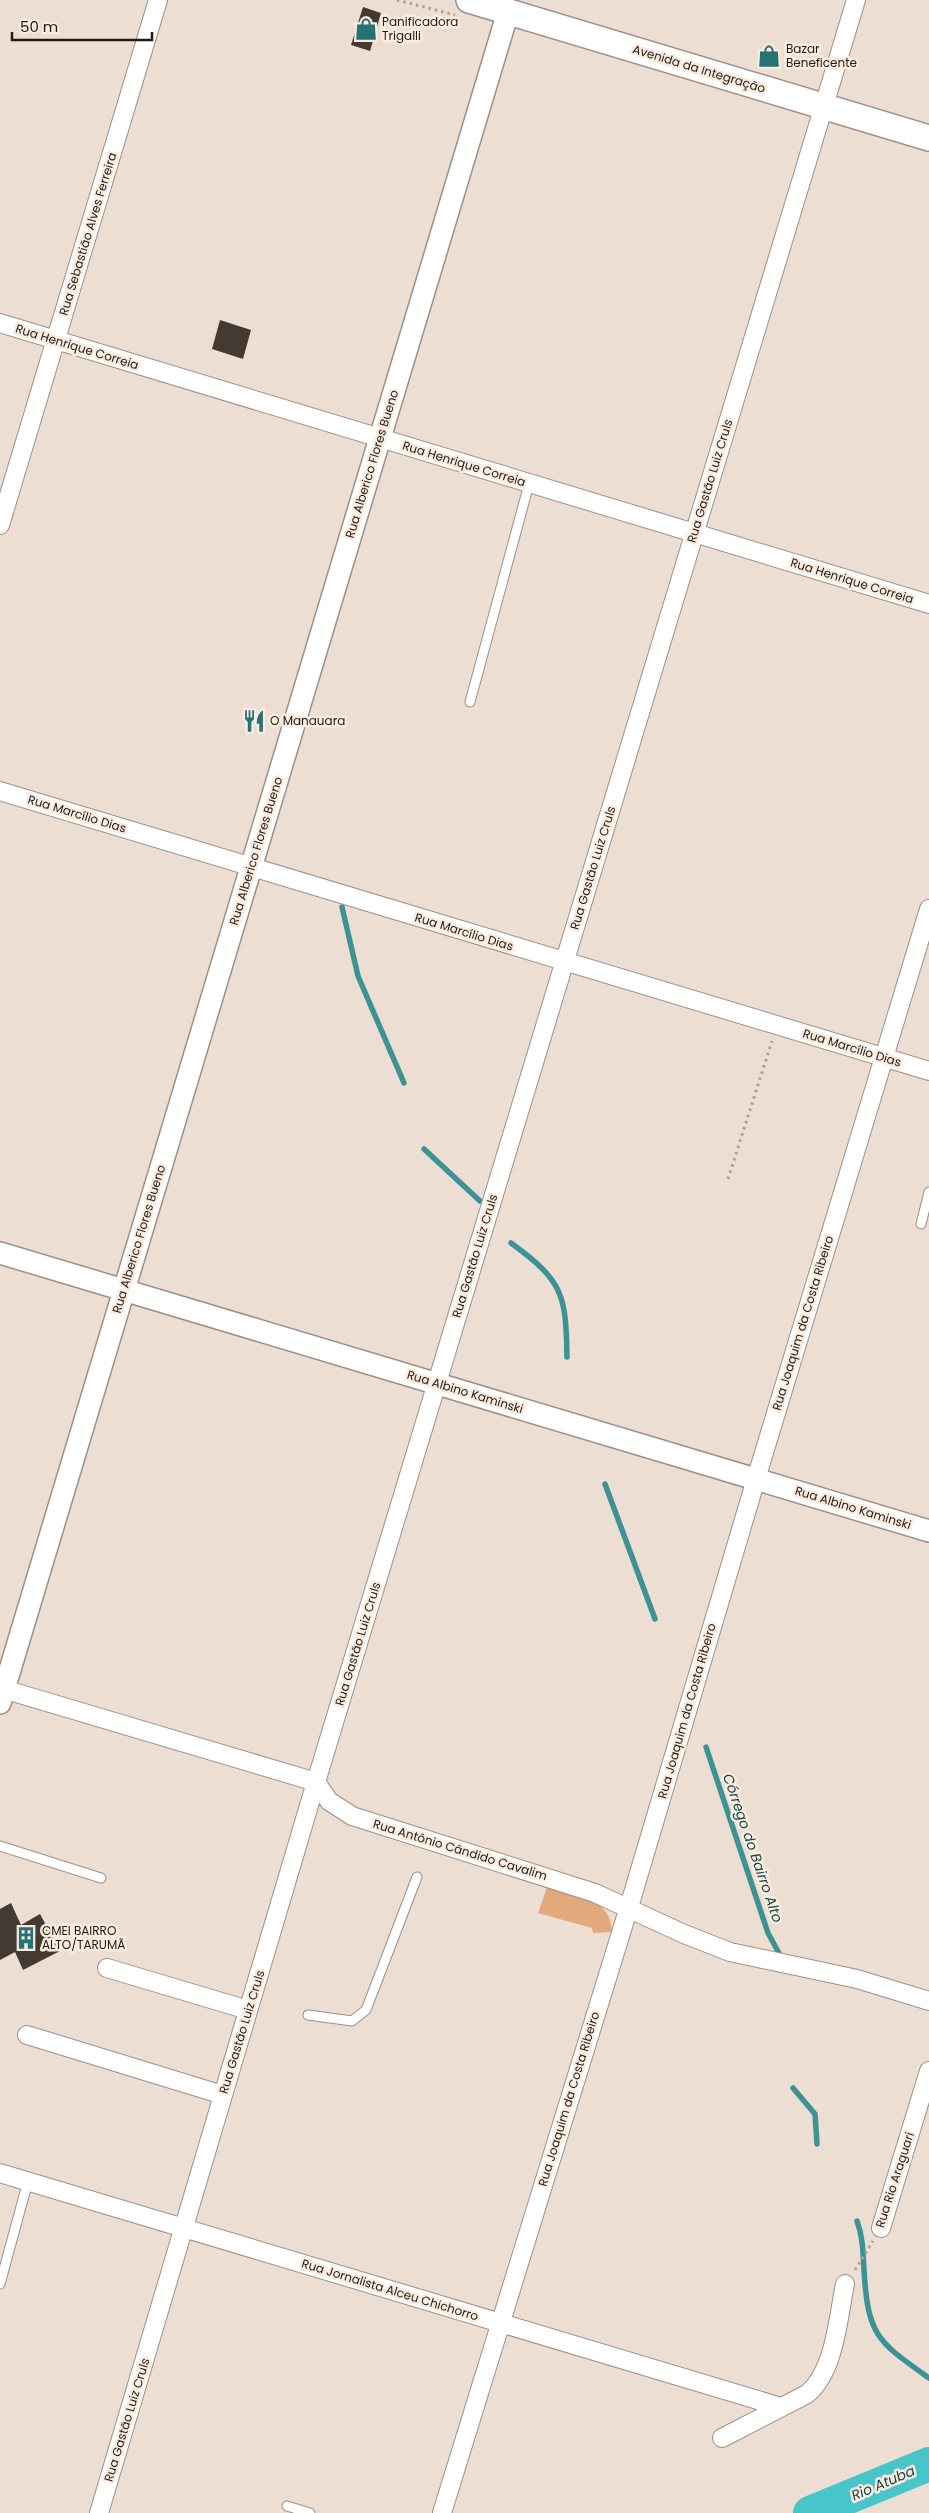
<svg xmlns="http://www.w3.org/2000/svg" width="929" height="2513" font-family="Poppins,sans-serif">
<style>
.green{fill:#e1a97c}
.lines{fill:none;stroke-linecap:round;stroke-linejoin:round}
.stream{stroke:#3c9294;stroke-width:5.5}
.river{stroke:#47c5c9;stroke-width:34}
.building{fill:#453a31}
.service-casing{stroke:#9e9086;stroke-width:11}
.minor-casing{stroke:#9e9086;stroke-width:20}
.tertiary-casing{stroke:#9e9086;stroke-width:24}
.secondary-casing{stroke:#9e9086;stroke-width:28}
.path{stroke:#aca097;stroke-width:3;stroke-dasharray:2.5 4;stroke-linecap:butt}
.service{stroke:#fff;stroke-width:9}
.minor{stroke:#fff;stroke-width:18}
.tertiary{stroke:#fff;stroke-width:21}
.secondary{stroke:#fff;stroke-width:25}
.labels{text-anchor:middle;stroke-width:5;stroke-linejoin:round;paint-order:stroke}
.poi-label{font-size:12px;fill:#211b17;stroke:#fbece0;text-anchor:start}
.street-label{font-size:12px;fill:#211b17;stroke:#fbece0}
.water-label{font-size:14px;font-style:italic;fill:#10484a;stroke:#fbece0}
</style>
<rect width="100%" height="100%" fill="#edded3"/>
<path class="green" d="M 547,1887 C 575,1895 611,1897 612,1932 L 593,1933 L 592,1928 L 538,1913 Z"/>
<g class="lines">
<path class="stream" d="M 342,907 L 358,976 L 404,1083
M 424,1149 L 480,1201
M 511,1243 C 563,1281 566,1294 567,1357
M 605,1484 L 655,1619
M 706,1747 L 768,1933 L 780,1955
M 793,2088 L 815,2114 L 817,2144
M 857,2221 C 863,2237 863,2253 864,2270 C 868,2336 877,2341 929,2378"/>
<path class="river" d="M 810,2513 L 929,2464"/>
</g>
<path class="building" d="M 363,7 L 381,13 L 370,51 L 351,45 Z
M 220,320 L 251,330 L 243,359 L 212,349 Z
M 11,1903 L 21,1925 L 40,1914 L 60,1951 L 23,1970 L 15,1952 L 0,1960 L 0,1909 Z"/>
<g class="lines">
<defs>
<path id="service" d="M 470,702 L 529,484
M 921,1224 L 929,1192
M 0,1846 L 101,1878
M 308,2015 L 352,2021 L 366,2010 L 417,1877
M 0,2284 L 28,2181
M 287,2506 L 310,2513"/>
<path id="minor" d="M 0,323 L 929,604
M 0,525 L 158,0
M 0,791 L 929,1071
M 0,1688 L 316,1782 L 329,1801 L 352,1816 L 595,1893 L 684,1934 L 730,1952 L 857,1979 L 929,2001
M 107,1968 L 248,2010
M 27,2035 L 223,2095
M 0,2173 L 781,2407
M 881,2228 L 929,2071
M 722,2438 L 807,2394 C 835,2371 838,2318 845,2284
M 99,2513 L 316,1782 L 856,0
M 442,2513 L 629,1907 L 756,1479 L 929,909"/>
<path id="tertiary" d="M 0,1253 L 929,1531
M 0,1703 L 508,12"/>
<path id="secondary" d="M 469,0 L 929,138"/>
</defs>
<use href="#service" class="service-casing"/>
<use href="#minor" class="minor-casing"/>
<use href="#tertiary" class="tertiary-casing"/>
<use href="#secondary" class="secondary-casing"/>
<path class="path" d="M 397,0 L 455,15
M 728,1179 L 772,1041
M 855,2270 L 873,2241"/>
<use href="#service" class="service"/>
<use href="#minor" class="minor"/>
<use href="#tertiary" class="tertiary"/>
<use href="#secondary" class="secondary"/>
</g>
<defs>
<symbol id="shop-bare" viewBox="-9 -9 18 18"><path d="M-5-2.5h2.3a2.7 3.5 0 0 1 5.4 0H5L5.5 6h-11ZM-1.5-2.5h3a1.5 2.3 0 0 0-3 0Z" fill="#277274" stroke="#fbece0" stroke-width="2.5" paint-order="stroke"/></symbol>
<symbol id="restaurant-bare" viewBox="-9 -9 18 18"><path d="M-5-6h1v4h1v-4h1v4h1v-4h1v5L-1.5 .5V6h-2V.5L-5-1ZM5-6V6H3V1.5H1.5Q1.5-4 5-6Z" fill="#277274" stroke="#fbece0" stroke-width="2.5" paint-order="stroke"/></symbol>
<symbol id="building-bare" viewBox="-9 -9 18 18"><path d="M-4-6H4V6H1V3H-1V6H-4ZM-2.5-4.3h1.7v1.8h-1.7ZM.8-4.3h1.7v1.8H.8ZM-2.5-1h1.7V.8h-1.7ZM.8-1h1.7V.8H.8Z" fill="#277274" stroke="#fbece0" stroke-width="2.5" paint-order="stroke"/></symbol>
</defs>
<g fill-rule="evenodd">
<use href="#shop-bare" x="350" y="13" width="32" height="32"/>
<use href="#shop-bare" x="753" y="40" width="32" height="32"/>
<use href="#restaurant-bare" x="238" y="705" width="32" height="32"/>
<use href="#building-bare" x="10" y="1922" width="32" height="32"/>
</g>
<g class="labels">
<g class="poi-label">
<text x="382" y="26">Panificadora<tspan x="382" dy="14">Trigalli</tspan></text>
<text x="786" y="53">Bazar<tspan x="786" dy="14">Beneficente</tspan></text>
<text x="270" y="725">O Manauara</text>
<text x="42" y="1935">CMEI BAIRRO<tspan x="42" dy="14">ALTO/TARUMÃ</tspan></text>
</g>
<g class="street-label">
<text transform="translate(699 69) rotate(17)" y="4">Avenida da Integração</text>
<text transform="translate(88 234) rotate(-73)" y="4">Rua Sebastião Alves Ferreira</text>
<text transform="translate(77 347) rotate(17)" y="4">Rua Henrique Correia</text>
<text transform="translate(372 464) rotate(-73)" y="4">Rua Alberico Flores Bueno</text>
<text transform="translate(464 464) rotate(17)" y="4">Rua Henrique Correia</text>
<text transform="translate(710 481) rotate(-73)" y="4">Rua Gastão Luiz Cruls</text>
<text transform="translate(852 581) rotate(17)" y="4">Rua Henrique Correia</text>
<text transform="translate(77 814) rotate(17)" y="4">Rua Marcílio Dias</text>
<text transform="translate(256 851) rotate(-73)" y="4">Rua Alberico Flores Bueno</text>
<text transform="translate(593 868) rotate(-73)" y="4">Rua Gastão Luiz Cruls</text>
<text transform="translate(464 932) rotate(17)" y="4">Rua Marcílio Dias</text>
<text transform="translate(852 1048) rotate(17)" y="4">Rua Marcílio Dias</text>
<text transform="translate(139 1239) rotate(-73)" y="4">Rua Alberico Flores Bueno</text>
<text transform="translate(475 1256) rotate(-73)" y="4">Rua Gastão Luiz Cruls</text>
<text transform="translate(803 1323) rotate(-73)" y="4">Rua Joaquim da Costa Ribeiro</text>
<text transform="translate(465 1392) rotate(17)" y="4">Rua Albino Kaminski</text>
<text transform="translate(853 1508) rotate(17)" y="4">Rua Albino Kaminski</text>
<text transform="translate(358 1644) rotate(-73)" y="4">Rua Gastão Luiz Cruls</text>
<text transform="translate(687 1711) rotate(-74)" y="4">Rua Joaquim da Costa Ribeiro</text>
<text transform="translate(460 1850) rotate(17)" y="4">Rua Antônio Cândido Cavalim</text>
<text transform="translate(242 2032) rotate(-73)" y="4">Rua Gastão Luiz Cruls</text>
<text transform="translate(569 2099) rotate(-73)" y="4">Rua Joaquim da Costa Ribeiro</text>
<text transform="translate(895 2180) rotate(-72)" y="4">Rua Rio Araguari</text>
<text transform="translate(390 2290) rotate(17)" y="4">Rua Jornalista Alceu Chichorro</text>
<text transform="translate(127 2420) rotate(-73)" y="4">Rua Gastão Luiz Cruls</text>
</g>
<g class="water-label">
<text transform="translate(753 1848) rotate(71)" y="5">Córrego do Bairro Alto</text>
<text transform="translate(883 2483) rotate(-23)" y="5">Rio Atuba</text>
</g>
</g>
<path d="M12 32v8h140v-8" fill="none" stroke="#211b17" stroke-width="2.5"/>
<text x="20" y="32" font-size="15" fill="#211b17" stroke="#fbece0" stroke-width="4" paint-order="stroke">50 m</text>
</svg>
